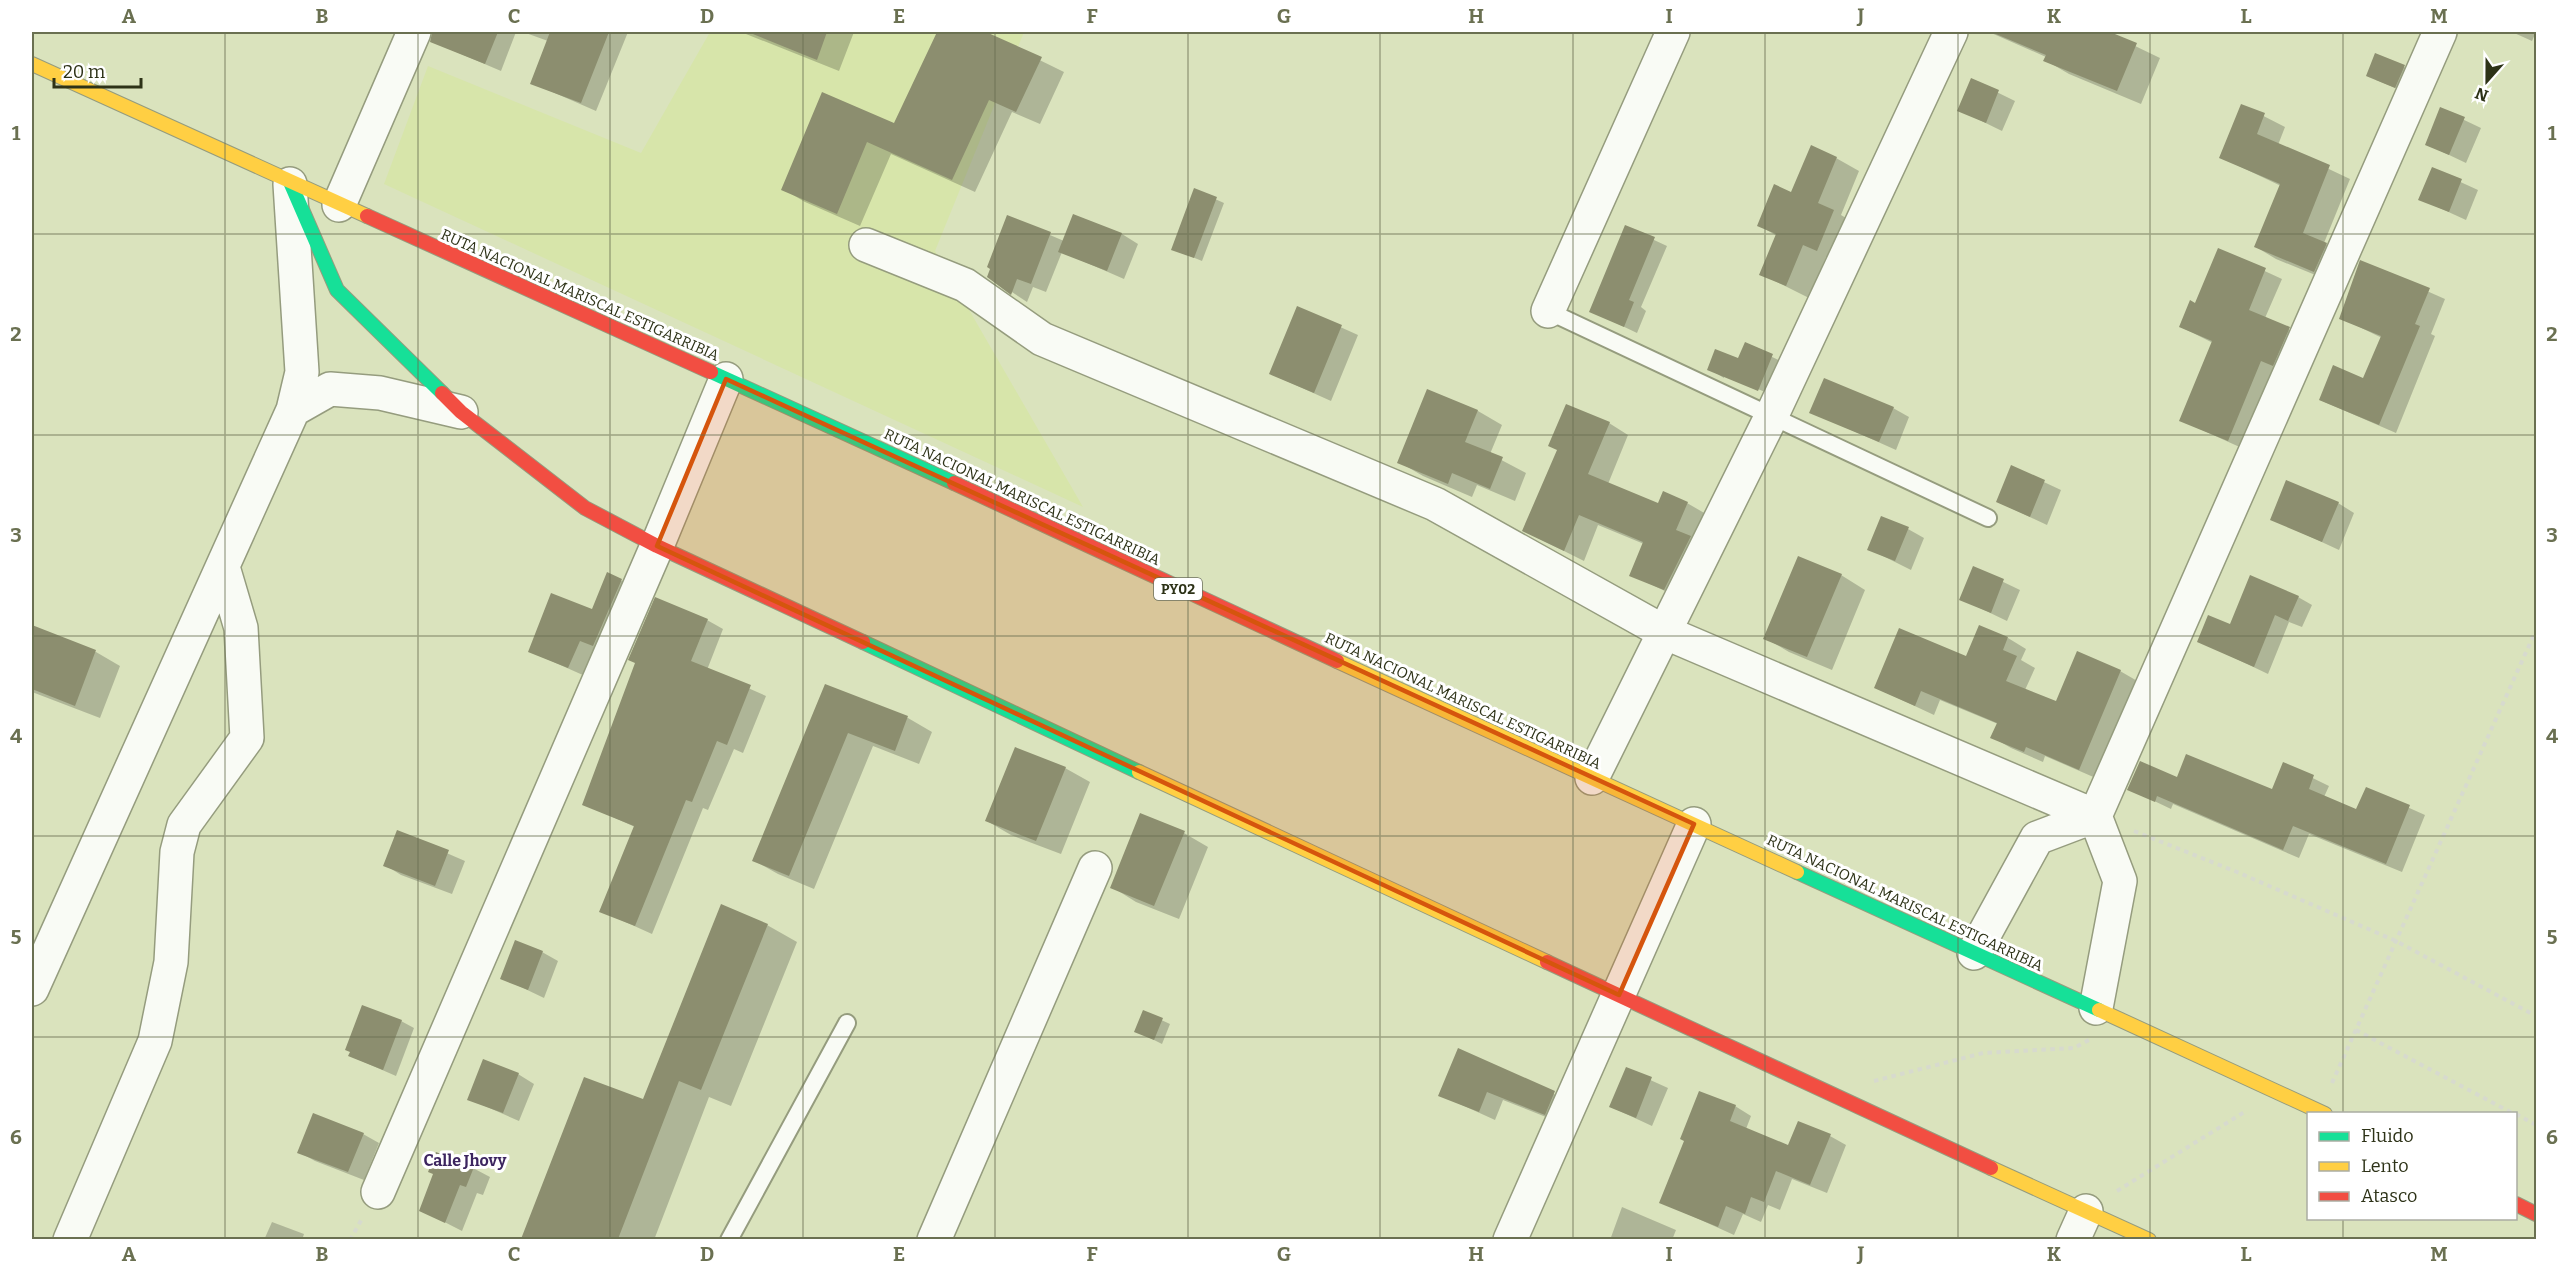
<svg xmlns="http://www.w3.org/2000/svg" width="2568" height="1271" font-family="Bitter,serif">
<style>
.built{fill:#d7e5aa}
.shadow{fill:#0003}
.building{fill:#8c8e6f}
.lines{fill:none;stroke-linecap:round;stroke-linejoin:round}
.lane-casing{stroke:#959c7e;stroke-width:20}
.street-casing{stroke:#959c7e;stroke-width:36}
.fast-casing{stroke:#959c7e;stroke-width:16}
.slow-casing{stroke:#959c7e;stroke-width:16}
.jam-casing{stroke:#959c7e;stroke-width:16}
.path{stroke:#d7dace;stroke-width:4;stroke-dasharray:4.5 4.5;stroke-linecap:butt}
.lane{stroke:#f9fbf5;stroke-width:16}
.street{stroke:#f9fbf5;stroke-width:33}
.fast{stroke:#16e098;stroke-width:14}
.slow{stroke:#ffcf43;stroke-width:14}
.jam{stroke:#f24e42;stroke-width:14}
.marked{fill:#d5550d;fill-opacity:0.2;stroke:#d5550d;stroke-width:4.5;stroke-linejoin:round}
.grid{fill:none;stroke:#6a7051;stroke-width:1.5;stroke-opacity:0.55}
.labels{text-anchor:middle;stroke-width:6;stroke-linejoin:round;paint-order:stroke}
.shield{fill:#fff;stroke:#6c705d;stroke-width:1.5}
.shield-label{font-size:14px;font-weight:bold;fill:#2d3217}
.street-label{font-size:15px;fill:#2d3217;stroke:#fff}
.neighbourhood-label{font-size:16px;font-weight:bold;fill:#3c255f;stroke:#fff}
.neatline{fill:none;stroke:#6a7051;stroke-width:2}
.grid-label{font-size:20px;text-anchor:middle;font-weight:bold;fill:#6a7051}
</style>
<rect width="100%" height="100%" fill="#dae3bd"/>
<path class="built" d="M 710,32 L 1024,32 L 935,251 L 1083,507 L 384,184 L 428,66 L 641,153 Z"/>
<path class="shadow" d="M 437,32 L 516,32 L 501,71 L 433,42 Z
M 523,32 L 628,32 L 596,111 L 532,83 L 548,41 Z
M 741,32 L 854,32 L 839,71 Z
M 938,32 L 982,32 L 1064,72 L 1040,124 L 1012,112 L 975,192 L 891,154 L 860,226 L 805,202 L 783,189 L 895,125 Z
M 1989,32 L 2106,32 L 2160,58 L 2141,104 L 2069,74 L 2045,60 L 2046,57 Z
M 2512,32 L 2536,32 L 2532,41 Z
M 2404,67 L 2412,71 L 2403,91 L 2376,80 Z
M 1972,80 L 2015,101 L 2002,131 L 1959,110 Z
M 2242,105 L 2285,127 L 2278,145 L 2350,179 L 2324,243 L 2347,256 L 2335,283 L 2276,259 L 2256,247 L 2281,186 L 2220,157 Z
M 2441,109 L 2481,128 L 2466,163 L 2426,144 Z
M 1836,158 L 1859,171 L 1841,215 L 1856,224 L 1840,263 L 1826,257 L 1809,298 L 1761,274 L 1777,236 L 1758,225 Z
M 2432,169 L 2478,190 L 2466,220 L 2420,199 Z
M 1195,190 L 1224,203 L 1202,261 L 1173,249 Z
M 1074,216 L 1122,234 L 1138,244 L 1124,279 L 1062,252 L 1046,292 L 1033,287 L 1027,302 L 989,277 L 1008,217 L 1064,241 Z
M 1626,227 L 1667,246 L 1641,307 L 1646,311 L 1637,333 L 1591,311 Z
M 2219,250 L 2282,279 L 2265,318 L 2305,338 L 2244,449 L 2180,420 L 2213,343 L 2181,327 L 2196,304 Z
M 2361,262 L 2445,299 L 2431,334 L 2435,336 L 2396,433 L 2320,400 L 2364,380 L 2382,338 L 2341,318 Z
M 1298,308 L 1358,335 L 1331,401 L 1271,374 Z
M 1745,344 L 1789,365 L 1765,392 L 1724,375 L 1724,378 L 1709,369 L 1739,360 Z
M 1428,391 L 1478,411 L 1502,425 L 1490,454 L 1526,473 L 1515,501 L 1477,485 L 1472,497 L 1423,476 L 1399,462 Z
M 1893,408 L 1909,417 L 1896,450 L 1811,412 Z
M 1609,423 L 1628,435 L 1608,484 L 1659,505 L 1687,503 L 1706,514 L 1684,600 L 1631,575 L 1644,544 L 1598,525 L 1584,561 L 1524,531 Z
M 2012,467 L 2061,490 L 2047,525 L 1998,502 Z
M 2338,503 L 2354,513 L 2339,550 L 2272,519 Z
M 1908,529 L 1924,538 L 1911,570 L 1869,549 Z
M 1974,568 L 2020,590 L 2007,621 L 1961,599 Z
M 608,574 L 638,589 L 585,676 L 529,651 L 593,611 Z
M 1841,575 L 1865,590 L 1832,670 L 1789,652 L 1765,638 Z
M 2298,597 L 2312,605 L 2302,627 L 2289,622 L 2268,674 L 2199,641 Z
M 707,620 L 723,629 L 707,670 L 766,696 L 743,753 L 734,749 L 708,810 L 703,808 L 652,934 L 601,911 L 635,827 L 584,804 Z
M 32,627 L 96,652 L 120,666 L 100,718 L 32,692 Z
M 2008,638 L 2026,649 L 2021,660 L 2035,668 L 2025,690 L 2057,703 L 2120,671 L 2139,682 L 2098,779 L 2045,756 L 2043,762 L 2011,748 L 1992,737 L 1998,724 L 1940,700 L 1934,715 L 1876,688 L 1967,658 Z
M 826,686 L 908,718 L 932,732 L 919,764 L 873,746 L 814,889 L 778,874 L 753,860 Z
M 2284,764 L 2329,786 L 2324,797 L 2357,811 L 2367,789 L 2425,815 L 2402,872 L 2309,834 L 2299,858 L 2173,804 L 2171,809 L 2129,789 L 2178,779 L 2273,791 Z
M 1065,768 L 1090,782 L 1061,854 L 1011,835 L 987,821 Z
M 398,832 L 465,861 L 452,894 L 401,875 L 385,865 Z
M 1184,833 L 1208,847 L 1179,919 L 1136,902 L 1112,887 Z
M 767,925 L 797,942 L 731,1106 L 709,1097 L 654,1240 L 523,1240 L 585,1079 L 644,1101 Z
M 542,952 L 558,961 L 544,998 L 502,978 Z
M 1144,1012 L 1170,1024 L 1162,1044 L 1136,1031 Z
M 401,1021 L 414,1028 L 396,1076 L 350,1056 L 351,1052 Z
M 1459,1050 L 1571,1102 L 1561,1123 L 1503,1100 L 1495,1120 L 1440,1095 Z
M 1626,1069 L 1668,1088 L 1652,1126 L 1611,1107 Z
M 518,1074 L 534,1084 L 519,1121 L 469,1099 Z
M 1735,1106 L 1751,1116 L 1746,1129 L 1789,1147 L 1830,1136 L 1846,1145 L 1827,1193 L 1792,1179 L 1780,1210 L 1768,1205 L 1761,1222 L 1743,1214 L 1734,1235 L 1661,1202 Z
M 363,1134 L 379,1143 L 364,1180 L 315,1161 L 299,1152 Z
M 473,1168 L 490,1177 L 483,1195 L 477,1193 L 462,1231 L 421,1210 L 434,1174 Z
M 1622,1207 L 1676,1230 L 1672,1240 L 1610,1240 Z
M 272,1222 L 304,1234 L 302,1240 L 264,1240 Z"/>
<path class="building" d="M 432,32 L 498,32 L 485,64 L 430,42 Z
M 550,32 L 609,32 L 581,103 L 530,84 Z
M 748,32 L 827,32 L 817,60 Z
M 937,32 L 986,32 L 1042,57 L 1016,112 L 989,100 L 952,180 L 867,142 L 837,214 L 781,190 L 822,92 L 894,123 Z
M 1991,32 L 2110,32 L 2137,43 L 2117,91 L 2043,61 L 2046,55 Z
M 2375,53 L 2405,65 L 2395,88 L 2366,76 Z
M 1971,78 L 1999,90 L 1986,123 L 1957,111 Z
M 2241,104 L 2265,113 L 2257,134 L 2330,165 L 2303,233 L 2327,243 L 2314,272 L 2254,247 L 2280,184 L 2219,158 Z
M 2440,107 L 2465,117 L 2449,155 L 2425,145 Z
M 1811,145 L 1837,157 L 1818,203 L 1834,210 L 1817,251 L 1803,245 L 1786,286 L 1759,275 L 1776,234 L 1757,226 L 1774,184 L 1791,192 Z
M 2432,167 L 2462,179 L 2449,212 L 2418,200 Z
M 1194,188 L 1217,197 L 1194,258 L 1171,250 Z
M 1073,214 L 1122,233 L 1107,271 L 1058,252 Z
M 1007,215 L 1051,232 L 1031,284 L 1017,279 L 1011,295 L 987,277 L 990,269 L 987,267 Z
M 1625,225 L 1655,237 L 1629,300 L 1634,302 L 1624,327 L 1589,312 Z
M 2218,248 L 2266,268 L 2249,310 L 2290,327 L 2273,366 L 2261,361 L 2228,441 L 2179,421 L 2212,341 L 2179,327 L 2190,300 L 2195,303 Z
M 2360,260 L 2430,288 L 2415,324 L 2420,326 L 2379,425 L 2319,400 L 2333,365 L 2363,378 L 2381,336 L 2339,319 Z
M 1297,306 L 1342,325 L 1314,393 L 1269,374 Z
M 1745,342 L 1773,354 L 1758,391 L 1707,370 L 1715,349 L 1738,358 Z
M 1824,378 L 1894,407 L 1879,442 L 1809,413 Z
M 1427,389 L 1478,410 L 1465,442 L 1503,457 L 1490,489 L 1452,473 L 1448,484 L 1397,463 Z
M 1566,404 L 1610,422 L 1588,474 L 1658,503 L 1663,491 L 1688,502 L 1676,530 L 1691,536 L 1664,590 L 1629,576 L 1643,542 L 1579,515 L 1564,551 L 1522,531 L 1557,450 L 1548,446 Z
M 2011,465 L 2045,480 L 2030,517 L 1996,502 Z
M 2286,480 L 2339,502 L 2322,542 L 2270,520 Z
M 1881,516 L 1909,527 L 1895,561 L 1867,550 Z
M 1798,556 L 1842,574 L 1807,657 L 1763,639 Z
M 1973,566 L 2004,579 L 1991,613 L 1959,600 Z
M 607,572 L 622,579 L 593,646 L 580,641 L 568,668 L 528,652 L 551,593 L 592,609 Z
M 2250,575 L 2299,596 L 2288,621 L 2275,615 L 2254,667 L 2197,642 L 2208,615 L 2230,624 Z
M 655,597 L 708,619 L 691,661 L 751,685 L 727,745 L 717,741 L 692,802 L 686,800 L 635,926 L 599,912 L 634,826 L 582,805 L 635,663 L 628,660 Z
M 32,625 L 96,650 L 75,706 L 32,689 Z
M 1979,625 L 2008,637 L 2003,650 L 2017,656 L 2006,681 L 2056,701 L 2077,651 L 2121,670 L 2079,770 L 2026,747 L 2024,752 L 1990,738 L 1997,723 L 1921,691 L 1915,706 L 1874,688 L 1899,628 L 1966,656 Z
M 825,684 L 908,716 L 895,751 L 848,733 L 789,876 L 752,861 Z
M 1015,747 L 1066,767 L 1036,841 L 985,821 Z
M 2186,754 L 2272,789 L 2283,762 L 2314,775 L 2309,789 L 2356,809 L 2366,787 L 2410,805 L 2386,864 L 2293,826 L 2283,850 L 2157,796 L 2155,802 L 2127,790 L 2140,761 L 2177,777 Z
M 1140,813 L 1185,831 L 1154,906 L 1110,888 Z
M 397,830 L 449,850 L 435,886 L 383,866 Z
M 721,904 L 768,924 L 701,1090 L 679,1081 L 618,1239 L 521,1239 L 584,1077 L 643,1099 Z
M 515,940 L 543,951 L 528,990 L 500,979 Z
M 362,1005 L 402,1020 L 383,1070 L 348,1056 L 350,1052 L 345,1050 Z
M 1143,1010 L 1163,1018 L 1154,1040 L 1134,1032 Z
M 1458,1048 L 1555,1091 L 1545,1115 L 1487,1092 L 1479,1112 L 1438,1096 Z
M 483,1059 L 519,1073 L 503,1113 L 467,1100 Z
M 1626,1067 L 1652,1077 L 1636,1118 L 1609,1107 Z
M 1699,1091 L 1736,1105 L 1730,1121 L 1788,1145 L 1798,1121 L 1831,1134 L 1810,1185 L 1776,1171 L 1764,1202 L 1751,1197 L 1745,1214 L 1726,1206 L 1718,1227 L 1659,1203 L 1684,1141 L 1680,1139 Z
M 313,1113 L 364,1133 L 348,1172 L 297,1153 Z
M 436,1152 L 474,1167 L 466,1187 L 460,1185 L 445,1223 L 419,1211 L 433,1174 L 428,1172 Z"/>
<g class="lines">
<defs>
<path id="lane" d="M 1548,311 L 1988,518
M 729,1240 L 847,1023"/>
<path id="street" d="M 339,205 L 414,32
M 866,245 L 965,285 L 1042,339 L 1435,504 L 1664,632 L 2095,816 L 2120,881 L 2096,1008
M 1548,311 L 1673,32
M 293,410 L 330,389 L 380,393 L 461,412
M 1592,778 L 1771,417 L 1951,32
M 1974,953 L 2037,838 L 2095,816 L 2440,32
M 32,989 L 293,410 L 302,372 L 290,184
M 378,1192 L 657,546 L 726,379
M 70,1240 L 155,1041 L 171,962 L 177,852 L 184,825 L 247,738 L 241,628 L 223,567
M 934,1240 L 1095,868
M 1510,1240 L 1694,824
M 2073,1240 L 2086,1211"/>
<path id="fast" d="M 290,182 L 337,290 L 442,393
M 711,372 L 954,483
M 863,642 L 1139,772
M 1797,872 L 2099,1010"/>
<path id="slow" d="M 32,64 L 367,216
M 1337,661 L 1797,872
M 1139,772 L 1547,962
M 2099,1010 L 2325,1114
M 1991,1168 L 2149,1240"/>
<path id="jam" d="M 367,216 L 711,372
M 442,393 L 461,412 L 585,508 L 657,546 L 863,642
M 954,483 L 1337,661
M 1547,962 L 1991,1168
M 2516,1204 L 2536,1214"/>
</defs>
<use href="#lane" class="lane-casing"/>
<use href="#street" class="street-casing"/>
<use href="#fast" class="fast-casing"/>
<use href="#slow" class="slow-casing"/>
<use href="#jam" class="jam-casing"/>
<path class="path" d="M 2134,831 L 2237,872 L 2396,941 L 2536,1016
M 2356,1030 L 2514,1114
M 1874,1081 L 1983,1053 L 2074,1048 L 2089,1040
M 2332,1083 L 2536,630
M 2516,1114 L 2536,1125
M 2117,1191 L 2246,1111
M 350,1240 L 363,1217"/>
<use href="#lane" class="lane"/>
<use href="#street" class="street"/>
<use href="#fast" class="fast"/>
<use href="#slow" class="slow"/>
<use href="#jam" class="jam"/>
</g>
<path class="marked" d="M 726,379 L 1694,824 L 1619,995 L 657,546 Z"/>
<path class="grid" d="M 225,32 L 225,1240M 418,32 L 418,1240M 610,32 L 610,1240M 803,32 L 803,1240M 995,32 L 995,1240M 1188,32 L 1188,1240M 1380,32 L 1380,1240M 1573,32 L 1573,1240M 1765,32 L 1765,1240M 1958,32 L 1958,1240M 2150,32 L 2150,1240M 2343,32 L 2343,1114M 32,234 L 2536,234M 32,435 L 2536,435M 32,636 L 2536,636M 32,836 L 2536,836M 32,1037 L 2536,1037M 2343,1218 L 2343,1240"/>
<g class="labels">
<rect class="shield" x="1154" y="578" width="48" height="22" rx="4.5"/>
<g class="shield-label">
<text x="1178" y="594">PY02</text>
</g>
<g class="street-label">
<text transform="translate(580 295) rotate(24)" y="5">RUTA NACIONAL MARISCAL ESTIGARRIBIA</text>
<text transform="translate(1022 497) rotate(25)" y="5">RUTA NACIONAL MARISCAL ESTIGARRIBIA</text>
<text transform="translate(1463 701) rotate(25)" y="5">RUTA NACIONAL MARISCAL ESTIGARRIBIA</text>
<text transform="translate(1905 903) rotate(25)" y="5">RUTA NACIONAL MARISCAL ESTIGARRIBIA</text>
</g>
<g class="neighbourhood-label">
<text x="465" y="1166">Calle Jhovy</text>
</g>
</g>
<rect width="2568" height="1271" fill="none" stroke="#ffffff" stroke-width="66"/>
<rect x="2307" y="1112" width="210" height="108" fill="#ffffff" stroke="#abada2" stroke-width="1.5"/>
<rect x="2319" y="1132" width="30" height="9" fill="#16e098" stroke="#abada2" stroke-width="1.5"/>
<text x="2361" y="1142" font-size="18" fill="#2d3217">Fluido</text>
<rect x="2319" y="1162" width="30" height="9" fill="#ffcf43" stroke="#abada2" stroke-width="1.5"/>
<text x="2361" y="1172" font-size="18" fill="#2d3217">Lento</text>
<rect x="2319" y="1192" width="30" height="9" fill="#f24e42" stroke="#abada2" stroke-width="1.5"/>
<text x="2361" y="1202" font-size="18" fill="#2d3217">Atasco</text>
<g transform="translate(2487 81) rotate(201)" stroke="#ffffff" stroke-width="4.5" paint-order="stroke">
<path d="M0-4.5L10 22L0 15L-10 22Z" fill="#2d3217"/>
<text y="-9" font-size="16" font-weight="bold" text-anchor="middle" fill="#2d3217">N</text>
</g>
<path d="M54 78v9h87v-9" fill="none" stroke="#2d3217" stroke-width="3"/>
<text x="63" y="78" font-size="18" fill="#2d3217" stroke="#ffffff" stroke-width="4.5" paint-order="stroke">20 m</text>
<rect x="33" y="33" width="2502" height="1205" class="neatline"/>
<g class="grid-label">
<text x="129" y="23">A</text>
<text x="322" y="23">B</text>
<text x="514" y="23">C</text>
<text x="707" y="23">D</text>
<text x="899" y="23">E</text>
<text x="1092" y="23">F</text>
<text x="1284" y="23">G</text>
<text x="1476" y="23">H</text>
<text x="1669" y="23">I</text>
<text x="1861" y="23">J</text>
<text x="2054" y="23">K</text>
<text x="2246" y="23">L</text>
<text x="2439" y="23">M</text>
<text x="16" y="140">1</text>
<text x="2552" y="140">1</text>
<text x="16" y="341">2</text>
<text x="2552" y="341">2</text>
<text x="16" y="542">3</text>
<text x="2552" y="542">3</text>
<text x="16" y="743">4</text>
<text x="2552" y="743">4</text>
<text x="16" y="944">5</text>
<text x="2552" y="944">5</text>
<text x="16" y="1144">6</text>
<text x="2552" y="1144">6</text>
<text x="129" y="1261">A</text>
<text x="322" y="1261">B</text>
<text x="514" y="1261">C</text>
<text x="707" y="1261">D</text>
<text x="899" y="1261">E</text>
<text x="1092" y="1261">F</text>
<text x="1284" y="1261">G</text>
<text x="1476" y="1261">H</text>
<text x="1669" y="1261">I</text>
<text x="1861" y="1261">J</text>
<text x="2054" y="1261">K</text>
<text x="2246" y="1261">L</text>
<text x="2439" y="1261">M</text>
</g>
</svg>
